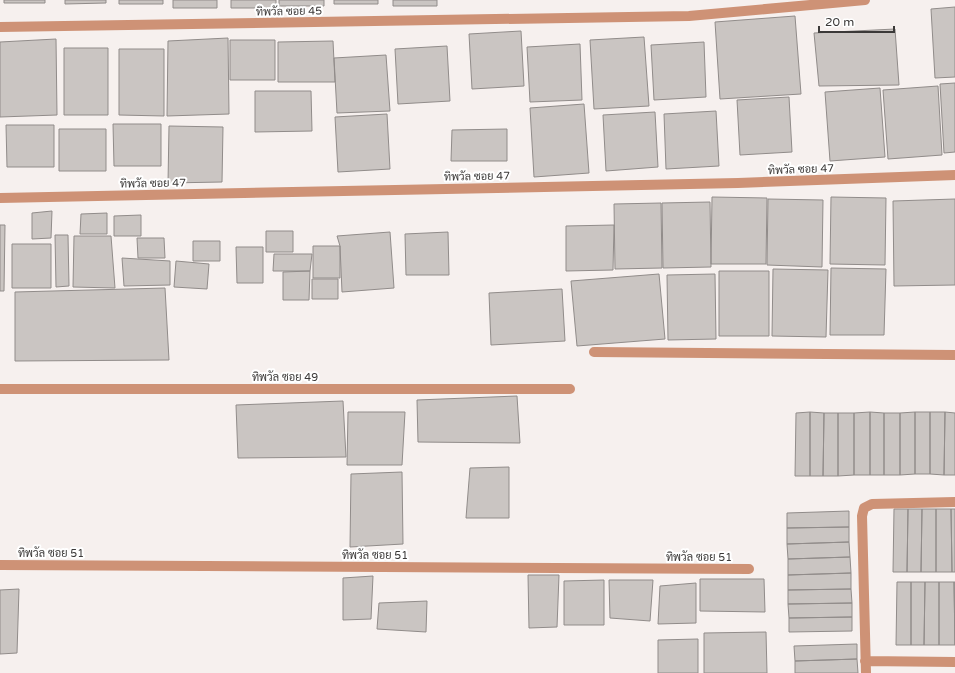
<svg xmlns="http://www.w3.org/2000/svg" width="955" height="673" font-family="'Varela Round',Sarabun,sans-serif">
<style>
.building{fill:#cac5c2;stroke:#918c8a}
.lines{fill:none;stroke-linecap:round;stroke-linejoin:round}
.street{stroke:#ce9276;stroke-width:10}
.labels{text-anchor:middle;stroke-width:4;stroke-linejoin:round;paint-order:stroke}
.street-label{font-size:11px;fill:#3b3938;stroke:#fff}
</style>
<rect width="100%" height="100%" fill="#f6f0ee"/>
<path class="building" d="M 4,0 L 45,0 L 45,3 L 4,3 Z
M 65,0 L 106,0 L 106,3 L 65,4 Z
M 119,0 L 163,0 L 163,4 L 119,4 Z
M 173,0 L 217,0 L 217,8 L 173,8 Z
M 231,0 L 276,0 L 276,8 L 231,8 Z
M 279,0 L 324,0 L 324,6 L 279,6 Z
M 334,0 L 378,0 L 378,4 L 334,4 Z
M 393,0 L 437,0 L 437,6 L 393,6 Z
M 955,7 L 955,77 L 935,78 L 931,9 Z
M 795,16 L 801,94 L 720,99 L 715,22 Z
M 895,29 L 899,85 L 819,86 L 814,33 Z
M 521,31 L 524,86 L 472,89 L 469,34 Z
M 644,37 L 649,106 L 594,109 L 590,40 Z
M 228,38 L 229,114 L 167,116 L 168,41 Z
M 56,39 L 57,115 L 0,117 L 0,42 Z
M 230,40 L 275,40 L 275,80 L 230,80 Z
M 333,41 L 335,82 L 278,82 L 278,42 Z
M 704,42 L 706,97 L 654,100 L 651,45 Z
M 580,44 L 582,100 L 530,102 L 527,47 Z
M 447,46 L 450,101 L 398,104 L 395,49 Z
M 64,48 L 108,48 L 108,115 L 64,115 Z
M 119,49 L 164,49 L 164,116 L 119,115 Z
M 386,55 L 390,111 L 337,113 L 334,58 Z
M 955,83 L 955,152 L 944,153 L 940,84 Z
M 938,86 L 942,155 L 888,159 L 883,90 Z
M 880,88 L 885,157 L 830,161 L 825,92 Z
M 255,91 L 311,91 L 312,131 L 255,132 Z
M 789,97 L 792,152 L 740,155 L 737,100 Z
M 584,104 L 589,173 L 534,177 L 530,108 Z
M 716,111 L 719,166 L 666,169 L 664,114 Z
M 655,112 L 658,167 L 606,171 L 603,115 Z
M 387,114 L 390,169 L 338,172 L 335,117 Z
M 113,124 L 161,124 L 161,166 L 114,166 Z
M 6,125 L 54,125 L 54,167 L 7,167 Z
M 169,126 L 223,127 L 222,182 L 168,183 Z
M 59,129 L 106,129 L 106,171 L 59,171 Z
M 507,129 L 507,161 L 451,161 L 452,130 Z
M 712,197 L 767,198 L 766,264 L 711,264 Z
M 831,197 L 886,198 L 885,265 L 830,264 Z
M 768,199 L 823,200 L 822,267 L 767,265 Z
M 955,199 L 955,285 L 894,286 L 893,201 Z
M 710,202 L 711,267 L 663,268 L 662,203 Z
M 661,203 L 662,268 L 615,269 L 614,204 Z
M 52,211 L 51,238 L 32,239 L 32,213 Z
M 107,213 L 107,234 L 80,234 L 81,214 Z
M 141,215 L 141,236 L 114,236 L 114,216 Z
M 0,225 L 5,225 L 4,291 L 0,291 Z
M 614,225 L 613,270 L 566,271 L 566,226 Z
M 266,231 L 293,231 L 293,252 L 266,252 Z
M 390,232 L 394,288 L 342,292 L 340,246 L 337,236 Z
M 448,232 L 449,275 L 406,275 L 405,234 Z
M 55,235 L 68,235 L 69,286 L 56,287 Z
M 74,236 L 111,236 L 115,288 L 73,287 Z
M 137,238 L 164,238 L 165,258 L 138,258 Z
M 193,241 L 220,241 L 220,261 L 193,261 Z
M 12,244 L 51,244 L 51,288 L 12,288 Z
M 313,246 L 340,246 L 340,278 L 313,278 Z
M 236,247 L 263,247 L 263,283 L 237,283 Z
M 274,254 L 312,254 L 310,271 L 273,271 Z
M 122,258 L 170,261 L 170,285 L 124,286 Z
M 176,261 L 209,264 L 207,289 L 174,287 Z
M 831,268 L 886,269 L 884,335 L 830,335 Z
M 773,269 L 828,270 L 826,337 L 772,336 Z
M 310,271 L 309,300 L 283,300 L 283,272 Z
M 719,271 L 769,271 L 769,336 L 719,336 Z
M 659,274 L 665,339 L 577,346 L 571,281 Z
M 715,274 L 716,339 L 668,340 L 667,275 Z
M 312,279 L 338,279 L 338,299 L 312,299 Z
M 165,288 L 169,360 L 15,361 L 15,292 Z
M 562,289 L 565,341 L 491,345 L 489,293 Z
M 517,396 L 520,443 L 418,442 L 417,400 Z
M 343,401 L 346,457 L 238,458 L 236,405 Z
M 348,412 L 405,412 L 402,465 L 347,465 Z
M 810,412 L 824,413 L 823,476 L 810,476 Z
M 810,412 L 810,476 L 795,476 L 796,413 Z
M 870,412 L 884,413 L 884,475 L 870,475 Z
M 870,412 L 870,475 L 854,475 L 854,413 Z
M 915,412 L 930,412 L 930,474 L 915,474 Z
M 915,412 L 915,474 L 900,475 L 900,413 Z
M 930,412 L 945,412 L 944,475 L 930,474 Z
M 945,412 L 955,413 L 955,475 L 944,475 Z
M 824,413 L 838,413 L 838,476 L 823,476 Z
M 838,413 L 854,413 L 854,475 L 838,476 Z
M 884,413 L 900,413 L 900,475 L 884,475 Z
M 509,467 L 509,518 L 466,518 L 470,468 Z
M 402,472 L 403,544 L 350,547 L 351,474 Z
M 894,509 L 908,509 L 907,572 L 893,572 Z
M 908,509 L 922,509 L 921,572 L 907,572 Z
M 922,509 L 936,509 L 936,572 L 921,572 Z
M 936,509 L 951,509 L 952,572 L 936,572 Z
M 951,509 L 955,509 L 955,572 L 952,572 Z
M 849,511 L 849,527 L 787,528 L 787,513 Z
M 849,527 L 849,542 L 787,544 L 787,528 Z
M 849,542 L 850,557 L 788,559 L 787,544 Z
M 850,557 L 851,573 L 788,575 L 788,559 Z
M 851,573 L 851,589 L 788,590 L 788,575 Z
M 528,575 L 559,575 L 557,627 L 529,628 Z
M 373,576 L 371,619 L 343,620 L 343,578 Z
M 700,579 L 764,579 L 765,612 L 700,611 Z
M 604,580 L 604,625 L 564,625 L 564,581 Z
M 609,580 L 653,580 L 650,621 L 610,618 Z
M 897,582 L 911,582 L 911,645 L 896,645 Z
M 911,582 L 925,582 L 924,645 L 911,645 Z
M 925,582 L 939,582 L 939,645 L 924,645 Z
M 939,582 L 954,582 L 955,645 L 939,645 Z
M 954,582 L 955,582 L 955,645 Z
M 696,583 L 696,623 L 658,624 L 660,586 Z
M 19,589 L 17,653 L 0,654 L 0,590 Z
M 851,589 L 852,603 L 788,604 L 788,590 Z
M 427,601 L 426,632 L 377,629 L 379,603 Z
M 852,603 L 852,617 L 789,618 L 788,604 Z
M 852,617 L 852,631 L 789,632 L 789,618 Z
M 766,632 L 767,673 L 704,673 L 704,633 Z
M 698,639 L 698,673 L 658,673 L 658,640 Z
M 857,644 L 857,659 L 795,661 L 794,646 Z
M 857,659 L 858,673 L 795,673 L 795,661 Z"/>
<g class="lines">
<path class="street" d="M 0,27 L 689,16 L 865,0
M 0,198 L 738,183 L 955,175
M 594,352 L 955,355
M 0,389 L 570,389
M 0,565 L 749,569
M 865,661 L 955,662
M 866,673 L 862,516 L 864,508 L 872,504 L 955,502"/>
</g>
<g class="labels">
<g class="street-label">
<text transform="translate(289 11) rotate(-1)" y="4">ทิพวัล ซอย 45</text>
<text transform="translate(801 169) rotate(-2)" y="4">ทิพวัล ซอย 47</text>
<text transform="translate(477 176) rotate(-1)" y="4">ทิพวัล ซอย 47</text>
<text transform="translate(153 183) rotate(-1)" y="4">ทิพวัล ซอย 47</text>
<text x="285" y="381">ทิพวัล ซอย 49</text>
<text x="51" y="557">ทิพวัล ซอย 51</text>
<text x="375" y="559">ทิพวัล ซอย 51</text>
<text x="699" y="561">ทิพวัล ซอย 51</text>
</g>
</g>
<path d="M819 26v6h75v-6" fill="none" stroke="#3b3938" stroke-width="2"/>
<text x="825" y="26" font-size="12" fill="#3b3938" stroke="#ffffff" stroke-width="3" paint-order="stroke">20 m</text>
</svg>
